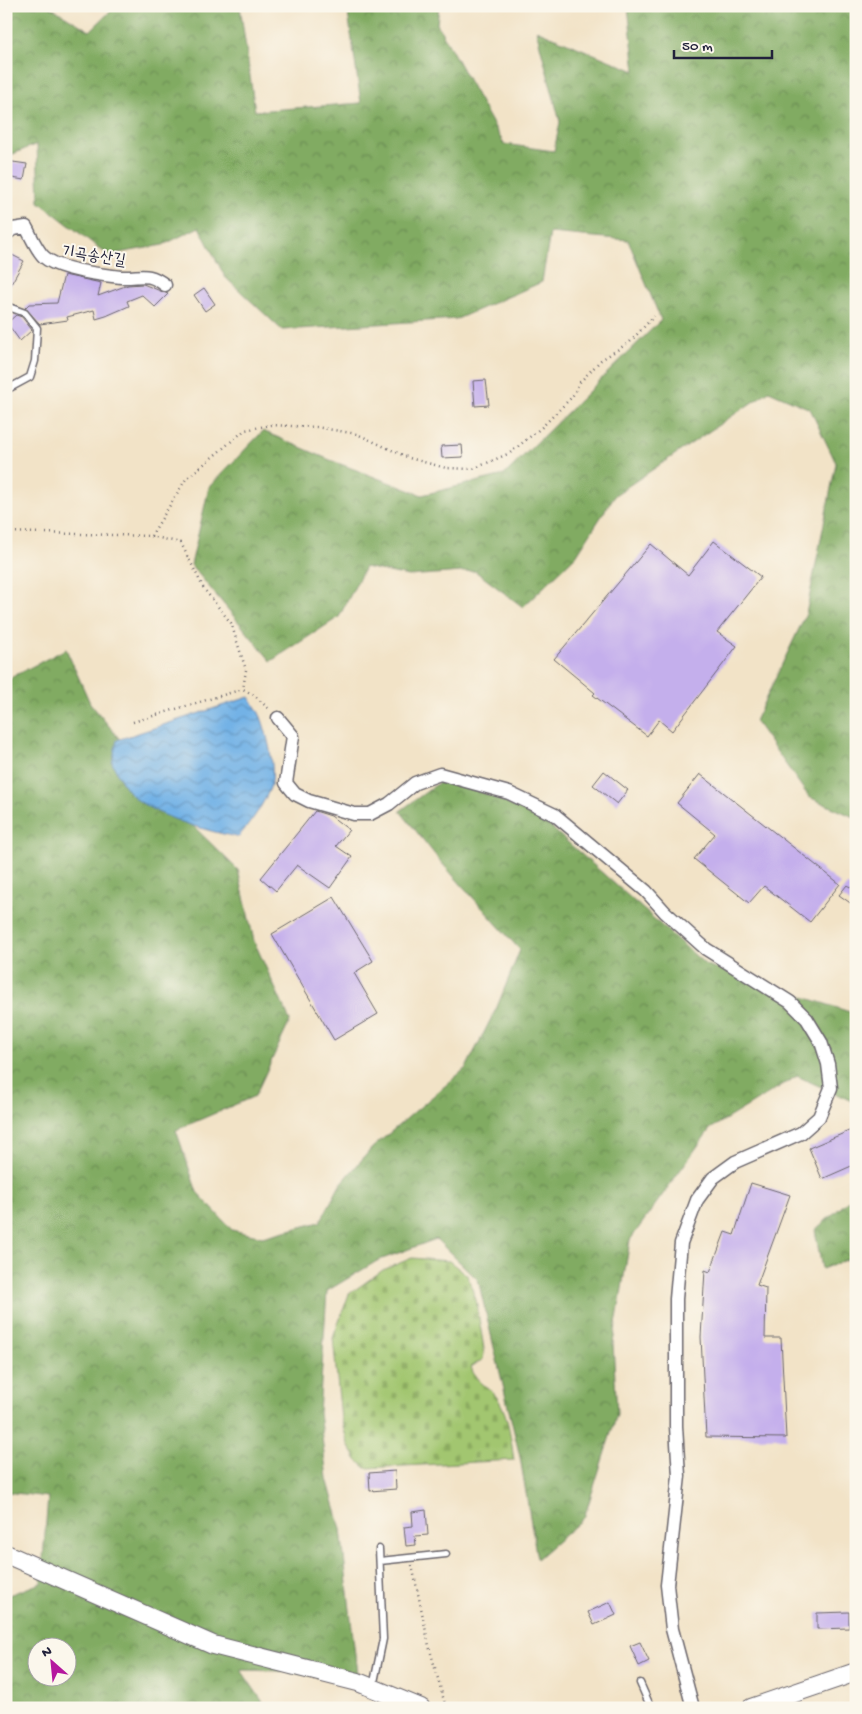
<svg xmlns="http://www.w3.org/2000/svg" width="862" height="1714" font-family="'Gochi Hand','Poor Story',sans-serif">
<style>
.forest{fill:url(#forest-crowns);stroke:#52664e;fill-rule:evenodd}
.cemetery{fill:url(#cemetery-stones);stroke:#627455}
.water{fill:url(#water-waves);stroke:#4a6a90}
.building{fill:#c4afec}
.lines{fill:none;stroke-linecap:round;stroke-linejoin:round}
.lane-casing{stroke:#6b666c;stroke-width:9}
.street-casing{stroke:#6b666c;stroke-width:15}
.secondary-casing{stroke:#6b666c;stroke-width:20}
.path{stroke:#6b666c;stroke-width:2.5;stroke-dasharray:1 4;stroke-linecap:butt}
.lane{stroke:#fff;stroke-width:6}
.street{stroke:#fff;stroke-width:12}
.secondary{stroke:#fff;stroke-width:18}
.labels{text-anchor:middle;stroke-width:4;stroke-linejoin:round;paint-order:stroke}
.street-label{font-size:16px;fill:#22223b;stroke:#fbf7ec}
</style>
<defs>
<pattern id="forest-crowns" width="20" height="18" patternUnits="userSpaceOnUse" patternTransform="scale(1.25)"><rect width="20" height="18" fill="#81ab62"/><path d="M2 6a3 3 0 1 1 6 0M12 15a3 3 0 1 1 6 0" fill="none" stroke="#698b52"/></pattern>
<pattern id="cemetery-stones" width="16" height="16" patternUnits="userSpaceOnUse" patternTransform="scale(1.25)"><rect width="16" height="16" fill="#a2c66f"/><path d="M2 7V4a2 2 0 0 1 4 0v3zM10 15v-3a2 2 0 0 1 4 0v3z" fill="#8baa61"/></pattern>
<pattern id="water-waves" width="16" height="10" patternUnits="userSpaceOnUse" patternTransform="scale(1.25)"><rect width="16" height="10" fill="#73b2e6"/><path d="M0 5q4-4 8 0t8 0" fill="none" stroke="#5e90bc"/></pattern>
</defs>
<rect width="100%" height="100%" fill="#fbf7ec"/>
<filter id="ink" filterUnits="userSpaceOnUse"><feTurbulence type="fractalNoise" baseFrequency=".02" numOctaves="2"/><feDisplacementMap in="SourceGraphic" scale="10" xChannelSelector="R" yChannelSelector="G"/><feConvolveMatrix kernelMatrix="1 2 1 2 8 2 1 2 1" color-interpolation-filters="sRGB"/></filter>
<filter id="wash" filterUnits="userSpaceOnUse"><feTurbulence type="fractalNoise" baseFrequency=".0096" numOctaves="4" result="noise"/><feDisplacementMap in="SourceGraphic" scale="20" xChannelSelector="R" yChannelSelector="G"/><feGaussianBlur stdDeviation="1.12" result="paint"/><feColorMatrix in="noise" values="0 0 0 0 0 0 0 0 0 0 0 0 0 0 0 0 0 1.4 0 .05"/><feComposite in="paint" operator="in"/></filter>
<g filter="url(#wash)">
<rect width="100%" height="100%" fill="#f2e3c7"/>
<path class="forest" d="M 6,6 L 49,6 L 90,31 L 116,6 L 240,6 L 255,111 L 361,103 L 347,6 L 439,6 L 437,24 L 504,144 L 554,151 L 560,122 L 536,30 L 635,71 L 628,6 L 856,6 L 856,818 L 809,797 L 755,721 L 806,614 L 836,463 L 810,409 L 769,391 L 615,495 L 576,556 L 523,607 L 475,571 L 408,576 L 365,567 L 339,617 L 271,661 L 191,565 L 209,487 L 263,431 L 330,460 L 422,495 L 504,475 L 661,320 L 628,240 L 550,233 L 542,282 L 457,319 L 282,330 L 225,277 L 199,227 L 163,245 L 108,255 L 39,202 L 37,144 L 6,157 Z
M 66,649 L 90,703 L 183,816 L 238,870 L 254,941 L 290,1021 L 255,1096 L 176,1130 L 197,1192 L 232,1230 L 262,1237 L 320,1222 L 340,1185 L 372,1148 L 466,1068 L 497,1007 L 520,950 L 440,861 L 400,811 L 448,776 L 544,821 L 706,965 L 856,1014 L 856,1103 L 797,1076 L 710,1129 L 630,1240 L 613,1343 L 617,1414 L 584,1518 L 537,1559 L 520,1457 L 478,1280 L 436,1239 L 377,1261 L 327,1291 L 319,1413 L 327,1478 L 341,1529 L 358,1682 L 278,1671 L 241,1670 L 267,1708 L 6,1708 L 6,1596 L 41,1583 L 48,1497 L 6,1492 L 6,680 ZM 38,1646 L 68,1646 L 68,1676 L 38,1676 Z
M 856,1194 L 856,1256 L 822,1269 L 815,1230 Z"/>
<path class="cemetery" d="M 412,1258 L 449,1261 L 467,1275 L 476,1300 L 484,1349 L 483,1359 L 471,1367 C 476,1384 489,1385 498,1399 C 509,1416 511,1441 514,1460 L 366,1468 L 357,1460 L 348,1444 L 341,1419 L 333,1338 L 349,1294 L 383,1270 Z"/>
<path class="water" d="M 249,697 C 253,703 258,710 261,717 C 267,733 276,769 271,785 C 265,803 250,824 238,837 C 209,832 149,815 130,793 C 122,785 117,772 112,763 L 117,740 Z"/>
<g id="blocks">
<path class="building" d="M 6,161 L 27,164 L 24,180 L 6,177 Z
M 6,252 L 24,261 L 6,293 Z
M 64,275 L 101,283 L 98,296 L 128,285 L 143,284 L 168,294 L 155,307 L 142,295 L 127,301 L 129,306 L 106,316 L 96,319 L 94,310 L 67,317 L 68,320 L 40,324 L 25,308 L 29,304 L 57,303 Z
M 204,288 L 215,304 L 205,311 L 194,295 Z
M 16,315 L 22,317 L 32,330 L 20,341 L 7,323 Z
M 486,380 L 489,405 L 475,406 L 473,381 Z
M 462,445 L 463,457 L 442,458 L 441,446 Z
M 714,541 L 761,577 L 717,632 L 737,646 L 672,731 L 659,720 L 647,736 L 593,695 L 595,693 L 554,659 L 651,544 L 688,575 Z
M 604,771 L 628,790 L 617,804 L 593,785 Z
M 700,774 L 840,884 L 810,922 L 764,886 L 749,903 L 694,859 L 715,834 L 677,803 Z
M 315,811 L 331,816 L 349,830 L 336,846 L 352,857 L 330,888 L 297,865 L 276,891 L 261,878 Z
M 847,885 L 856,891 L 856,907 L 839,895 Z
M 334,897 L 373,961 L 354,973 L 378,1014 L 334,1040 L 272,934 Z
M 856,1128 L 856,1164 L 822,1179 L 809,1148 Z
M 751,1183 L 790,1195 L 757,1285 L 766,1288 L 765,1338 L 781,1338 L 786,1438 L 706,1437 L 701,1337 L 705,1270 L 710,1272 L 725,1232 L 734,1235 Z
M 395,1471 L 396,1489 L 370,1491 L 369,1473 Z
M 426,1510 L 428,1535 L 415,1536 L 416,1545 L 406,1546 L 404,1527 L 413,1526 L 412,1512 Z
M 610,1602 L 616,1615 L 594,1625 L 588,1612 Z
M 849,1612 L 849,1628 L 817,1629 L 817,1613 Z
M 640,1642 L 649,1661 L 639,1666 L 630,1646 Z"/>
</g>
</g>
<g filter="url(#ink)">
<use href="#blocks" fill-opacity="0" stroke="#6b666c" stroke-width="1"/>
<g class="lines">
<defs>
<path id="lane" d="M 6,306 L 25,313 L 37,328 L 35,361 L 30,377 L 6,390
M 380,1561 L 446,1554
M 640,1683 L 651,1708
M 373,1687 L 383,1639 L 379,1549"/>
<path id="street" d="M 6,234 L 13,229 L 26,227 C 31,236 36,249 44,257 C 58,270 102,275 121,277 C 141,278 147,271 165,285
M 278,718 L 293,736 L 286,783 L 295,794 L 309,801 L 354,814 L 370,814 L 389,804 L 415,783 L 440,774 L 509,793 L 555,815 L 646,891 L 665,912 L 706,949 L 790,1002 L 807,1019 L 821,1042 L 828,1064 L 831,1088 L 819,1117 L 801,1133 L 735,1162 L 713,1178 L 697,1200 L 681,1243 L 676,1299 L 676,1426 L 679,1476 L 667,1585 L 672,1629 L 693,1708"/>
<path id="secondary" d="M 6,1554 L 213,1645 L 358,1682 L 421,1708
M 751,1708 L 856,1672"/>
</defs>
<use href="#lane" class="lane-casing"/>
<use href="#street" class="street-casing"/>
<use href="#secondary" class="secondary-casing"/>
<path class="path" d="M 6,532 L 151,536 L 186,479 L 245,430 L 271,425 L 316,427 L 357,434 L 409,458 L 446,468 L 473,469 L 510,453 L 542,427 L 572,397 L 580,382 L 601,360 L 630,342 L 654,316
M 151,536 L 181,543 L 204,589 L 231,623 L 246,670 L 243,689 L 254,695 L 270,710
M 133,722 L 243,689
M 412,1565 L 429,1646 L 446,1708"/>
<use href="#lane" class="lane"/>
<use href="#street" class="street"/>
<use href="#secondary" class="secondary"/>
</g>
</g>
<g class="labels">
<g class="street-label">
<text transform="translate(94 254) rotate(9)" y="6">기곡송산길</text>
</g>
</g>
<rect width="862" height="1714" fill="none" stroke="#fbf7ec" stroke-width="25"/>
<g transform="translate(52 1662) rotate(333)"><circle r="24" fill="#fbf7ec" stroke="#a4a2a5"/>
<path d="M0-4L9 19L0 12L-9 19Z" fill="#b5179e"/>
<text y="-8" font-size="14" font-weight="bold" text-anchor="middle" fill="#22223b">N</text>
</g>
<path d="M674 50v8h98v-8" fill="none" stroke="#22223b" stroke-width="2.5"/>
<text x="682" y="50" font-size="15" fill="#22223b" stroke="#fbf7ec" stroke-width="4" paint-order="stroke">50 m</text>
</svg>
